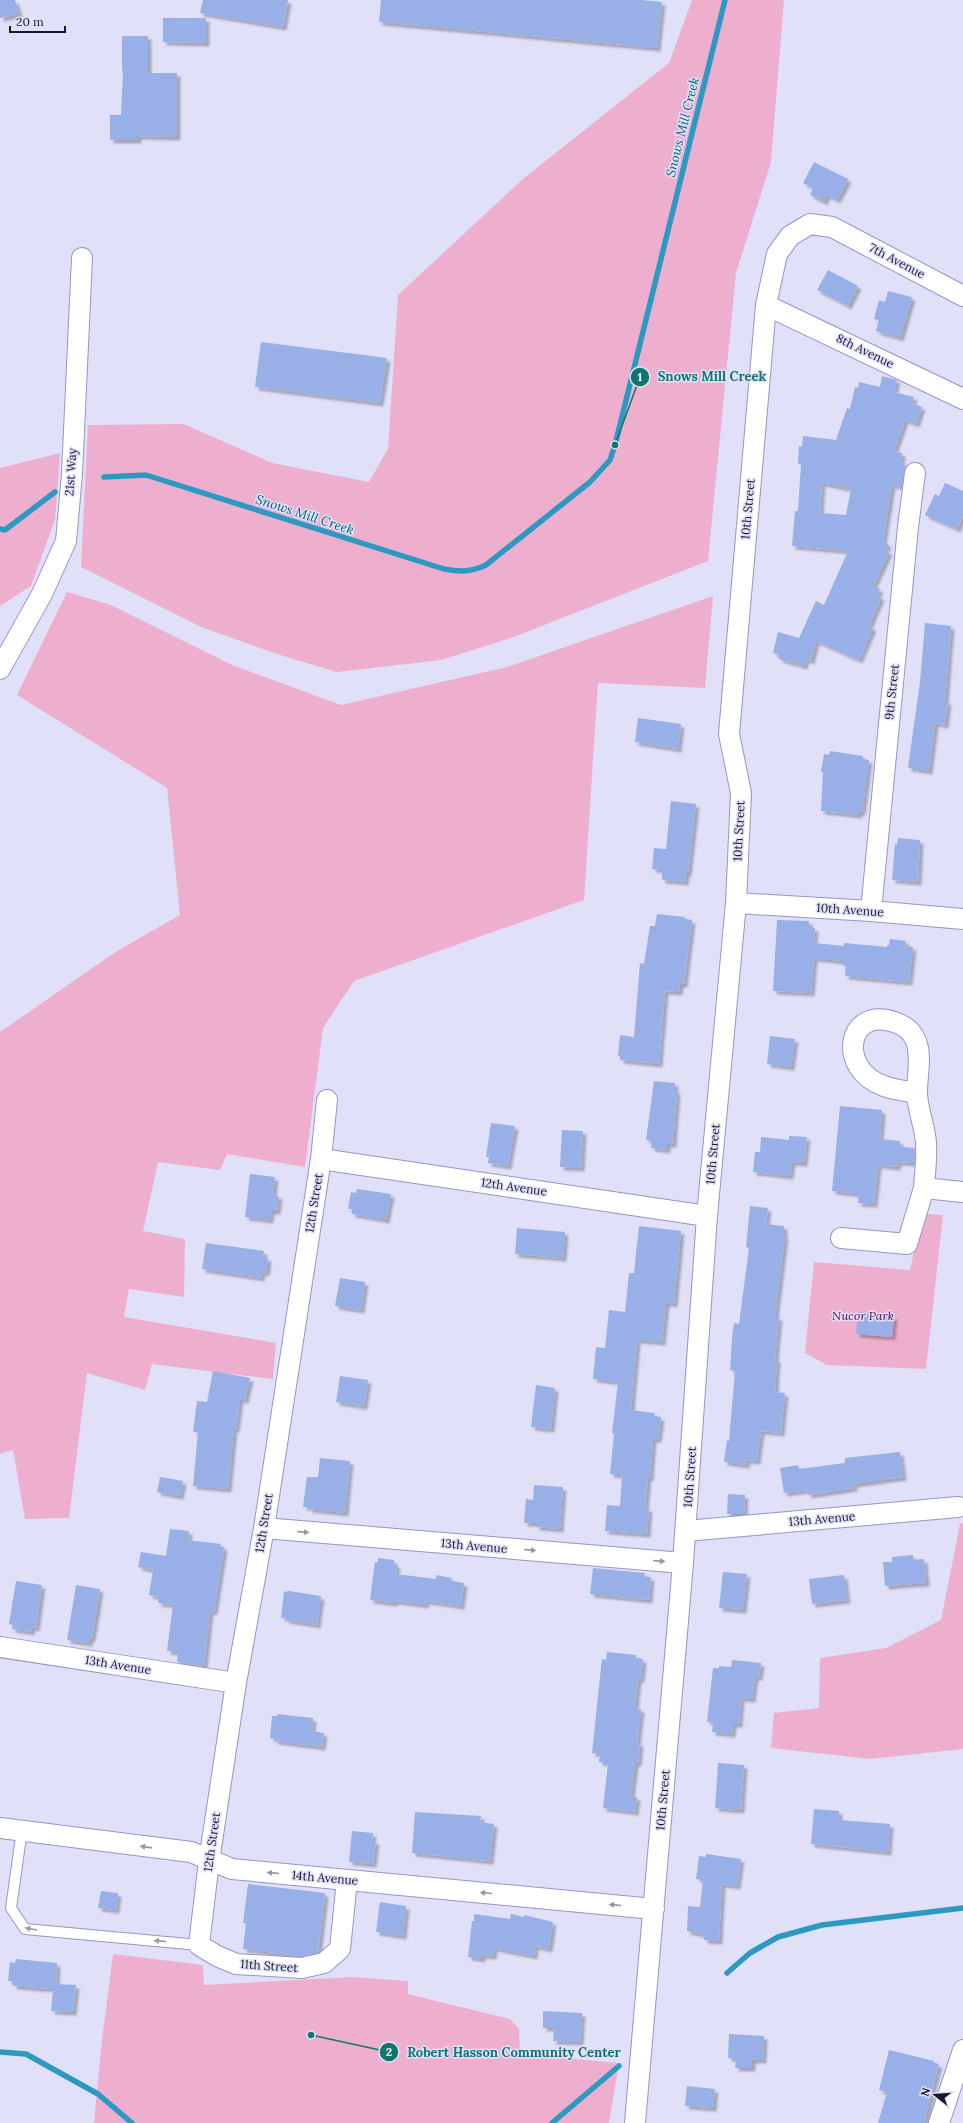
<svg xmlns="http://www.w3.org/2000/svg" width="963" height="2123" font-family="Lora,serif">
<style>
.green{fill:#eeafcf}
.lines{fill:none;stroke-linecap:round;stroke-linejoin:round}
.stream{stroke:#2c99c1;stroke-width:5.5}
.building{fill:#98afe7;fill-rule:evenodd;filter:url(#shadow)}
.service-casing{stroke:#9793cd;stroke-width:12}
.minor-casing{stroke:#9793cd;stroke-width:22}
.service{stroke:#fff;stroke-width:10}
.minor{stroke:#fff;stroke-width:20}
.oneway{fill:#9897a1}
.labels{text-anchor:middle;stroke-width:3;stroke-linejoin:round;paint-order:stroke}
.street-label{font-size:12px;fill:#1a182e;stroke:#e0e0f9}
.park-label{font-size:12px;font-style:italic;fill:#640044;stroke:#e0e0f9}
.water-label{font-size:13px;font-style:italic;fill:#085e7a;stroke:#e0e0f9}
.leader{fill:none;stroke:#0f766e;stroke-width:1.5}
.callout-dot{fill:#0f766e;stroke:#e0e0f9;stroke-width:1.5}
.mark-label{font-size:12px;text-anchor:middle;font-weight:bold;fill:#fff}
.callout-label{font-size:13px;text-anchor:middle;font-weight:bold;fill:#0f766e;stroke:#e0e0f9;stroke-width:3;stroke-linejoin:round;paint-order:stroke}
</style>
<defs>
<filter id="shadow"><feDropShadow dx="3.5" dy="3.5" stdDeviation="1" flood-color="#0004"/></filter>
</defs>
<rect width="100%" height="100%" fill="#e0e0f9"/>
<path class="green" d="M 692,0 L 784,0 L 771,162 L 736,273 L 708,561 L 511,638 L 441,660 L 337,672 L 280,655 L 201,627 L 81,567 L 88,425 L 184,424 L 272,463 L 369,482 L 388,449 L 398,295 L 524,178 L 669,63 Z
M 60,453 L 55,520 L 31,586 L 0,606 L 0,468 Z
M 67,592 L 111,605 L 232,665 L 341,705 L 507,667 L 713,596 L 705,688 L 598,683 L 584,900 L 354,981 L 323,1028 L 305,1167 L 227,1154 L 220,1170 L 158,1162 L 143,1231 L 185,1239 L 184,1297 L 129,1289 L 124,1317 L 276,1343 L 273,1379 L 152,1364 L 145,1390 L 87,1373 L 69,1518 L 25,1519 L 13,1450 L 0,1454 L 0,1032 L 117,951 L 180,915 L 167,788 L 17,695 Z
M 927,1214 L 943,1215 L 926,1369 L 827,1365 L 805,1353 L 814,1262 L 910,1270 L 921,1217 Z
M 963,1523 L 963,1749 L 870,1759 L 771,1748 L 774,1713 L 819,1708 L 820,1658 L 886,1648 L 941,1620 L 960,1524 Z
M 113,1954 L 203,1965 L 204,1985 L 352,1977 L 408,1981 L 408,1994 L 510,2019 L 519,2029 L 520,2054 L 619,2063 L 609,2123 L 94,2123 L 102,2040 Z"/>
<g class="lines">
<path class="stream" d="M 104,477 L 146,475 L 444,569 C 461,572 471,572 486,565 L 590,482 L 610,460 L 615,445 L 725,0
M 0,529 L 5,530 L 55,492
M 727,1973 L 750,1953 L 778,1937 L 822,1925 L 963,1908
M 0,2052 L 26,2054 L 98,2094 L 132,2123
M 552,2123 L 619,2066"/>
</g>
<path class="building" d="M 0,0 L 15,0 L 19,14 L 0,18 Z
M 203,0 L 288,0 L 283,27 L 200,13 Z
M 381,0 L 641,0 L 662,2 L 657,48 L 379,22 Z
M 163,18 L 206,18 L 206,43 L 163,42 Z
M 122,36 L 148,36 L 148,73 L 177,73 L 177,137 L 138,136 L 138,140 L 110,140 L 110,115 L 121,115 L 123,71 L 122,71 Z
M 814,162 L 848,179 L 837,200 L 827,195 L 824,202 L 810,195 L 813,188 L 803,183 Z
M 828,270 L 858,286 L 848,306 L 817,290 Z
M 888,291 L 912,297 L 900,338 L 876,331 L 879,320 L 874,319 L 879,300 L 885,302 Z
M 261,342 L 387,358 L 380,403 L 255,387 Z
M 882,376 L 897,380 L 894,392 L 914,397 L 912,403 L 922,407 L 916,424 L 905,420 L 894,451 L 902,453 L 901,462 L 905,463 L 904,469 L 902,487 L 892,485 L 883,541 L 888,544 L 885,550 L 889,552 L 873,586 L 880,589 L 877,595 L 881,597 L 869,626 L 873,628 L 859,660 L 816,641 L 811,661 L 806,659 L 804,666 L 779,659 L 780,655 L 773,653 L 778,632 L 799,638 L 816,601 L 824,605 L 848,551 L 792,546 L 795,511 L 798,511 L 801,464 L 798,464 L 799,446 L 802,447 L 803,436 L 836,440 L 847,408 L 850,409 L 855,387 L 858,388 L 859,382 L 880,387 ZM 822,483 L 851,489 L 846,515 L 820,513 Z
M 945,483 L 963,491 L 963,516 L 957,529 L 925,515 L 935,494 L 939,496 Z
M 925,623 L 951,626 L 945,701 L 948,702 L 945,725 L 935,723 L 929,771 L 908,768 L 920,682 Z
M 638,718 L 681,724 L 678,749 L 635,742 Z
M 830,751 L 863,756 L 863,759 L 869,760 L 862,812 L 859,812 L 859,815 L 821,811 L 823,772 L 821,772 L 824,754 L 829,755 Z
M 671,801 L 696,804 L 688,873 L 686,873 L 685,882 L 662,880 L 662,870 L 652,869 L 654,848 L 666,849 Z
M 898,838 L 920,840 L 918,882 L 892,880 L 895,844 L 897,845 Z
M 657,914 L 685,917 L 685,919 L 692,920 L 684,984 L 680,984 L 679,992 L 665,991 L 659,1064 L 620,1060 L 620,1056 L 618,1056 L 620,1035 L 634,1037 L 640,963 L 644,964 L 650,926 L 655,926 Z
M 777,920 L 809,921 L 809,928 L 815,928 L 814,943 L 844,946 L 844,943 L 887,947 L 887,945 L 889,945 L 890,939 L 906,941 L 905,946 L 913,947 L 909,982 L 845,976 L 846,966 L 842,965 L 842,961 L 814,958 L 811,993 L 773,991 Z
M 770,1036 L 795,1039 L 791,1067 L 767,1064 Z
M 654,1081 L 675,1083 L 675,1091 L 677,1091 L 673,1144 L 667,1144 L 667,1150 L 651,1148 L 652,1141 L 646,1140 Z
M 840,1106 L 882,1110 L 880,1139 L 900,1141 L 900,1147 L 915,1148 L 914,1163 L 898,1162 L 897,1167 L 878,1165 L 874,1204 L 858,1203 L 859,1194 L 832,1191 Z
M 491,1123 L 515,1126 L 508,1166 L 488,1163 L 489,1157 L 486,1157 Z
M 562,1130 L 583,1131 L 581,1168 L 560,1167 Z
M 789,1136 L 807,1137 L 804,1163 L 792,1162 L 790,1176 L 753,1172 L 755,1152 L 760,1152 L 761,1137 L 789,1140 Z
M 250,1174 L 275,1177 L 273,1195 L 279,1196 L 277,1211 L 271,1211 L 270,1220 L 245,1217 Z
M 357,1189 L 391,1194 L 386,1220 L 352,1214 L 352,1209 L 348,1209 L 351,1192 L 356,1193 Z
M 750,1206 L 768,1208 L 766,1224 L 784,1226 L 784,1235 L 785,1235 L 775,1317 L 779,1317 L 775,1359 L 777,1359 L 775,1392 L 785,1393 L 781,1433 L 761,1431 L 757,1461 L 747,1460 L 746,1465 L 724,1462 L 727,1440 L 729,1441 L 735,1371 L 730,1370 L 732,1338 L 734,1323 L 739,1324 L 749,1248 L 746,1247 Z
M 639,1226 L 681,1231 L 674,1304 L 666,1303 L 662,1342 L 637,1340 L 631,1410 L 655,1413 L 654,1416 L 661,1417 L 658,1439 L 653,1439 L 650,1478 L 648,1477 L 645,1508 L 649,1508 L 647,1534 L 605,1531 L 607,1505 L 620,1506 L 622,1475 L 610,1474 L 614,1434 L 612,1433 L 618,1382 L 593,1379 L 596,1347 L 605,1348 L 609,1310 L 625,1312 L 629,1273 L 634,1273 Z
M 517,1228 L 565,1232 L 563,1258 L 515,1254 Z
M 206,1243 L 264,1251 L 263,1257 L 268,1258 L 266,1273 L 262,1272 L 261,1278 L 202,1269 Z
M 340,1278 L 365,1282 L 361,1310 L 335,1306 Z
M 858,1312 L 894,1316 L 892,1337 L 856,1334 Z
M 213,1371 L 250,1378 L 245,1400 L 240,1399 L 236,1429 L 234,1428 L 228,1489 L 193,1486 L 198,1432 L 193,1432 L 197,1401 L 207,1402 Z
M 340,1376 L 368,1380 L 364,1406 L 336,1402 Z
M 536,1385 L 555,1388 L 551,1429 L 531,1427 Z
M 900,1452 L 903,1477 L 853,1484 L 854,1488 L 808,1495 L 807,1490 L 784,1493 L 780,1468 L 798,1465 L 799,1469 L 845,1463 L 845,1458 Z
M 320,1458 L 350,1461 L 345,1513 L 309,1509 L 309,1507 L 303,1507 L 307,1477 L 318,1477 Z
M 160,1477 L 183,1481 L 180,1496 L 157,1492 Z
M 534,1485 L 563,1487 L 560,1529 L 536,1527 L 536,1523 L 524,1523 L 526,1499 L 533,1500 Z
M 728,1494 L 745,1495 L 744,1514 L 727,1514 Z
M 170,1529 L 189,1531 L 188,1540 L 221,1544 L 220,1546 L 224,1547 L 214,1612 L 210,1611 L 204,1666 L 177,1662 L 178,1652 L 167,1651 L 173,1605 L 158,1603 L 159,1597 L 149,1595 L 153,1570 L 138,1567 L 141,1552 L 166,1556 Z
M 913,1555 L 913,1560 L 924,1559 L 926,1583 L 885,1586 L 883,1562 L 892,1562 L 892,1557 Z
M 378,1558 L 394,1560 L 394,1564 L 397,1565 L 396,1574 L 436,1579 L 436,1575 L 452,1578 L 451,1581 L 464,1583 L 461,1606 L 426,1601 L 425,1605 L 396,1601 L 393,1603 L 370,1600 L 375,1562 L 378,1562 Z
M 593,1568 L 645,1573 L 644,1577 L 651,1577 L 649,1600 L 590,1594 Z
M 723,1572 L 747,1574 L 743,1610 L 719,1608 Z
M 844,1575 L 847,1600 L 812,1604 L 809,1579 Z
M 16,1581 L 42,1585 L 36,1628 L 32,1627 L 31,1632 L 12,1629 L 13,1625 L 9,1624 Z
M 76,1585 L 100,1589 L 92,1638 L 90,1638 L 89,1643 L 67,1640 Z
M 289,1591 L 321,1596 L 317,1625 L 286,1620 L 286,1618 L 281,1618 L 284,1592 Z
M 607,1652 L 636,1655 L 636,1658 L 643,1659 L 641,1679 L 638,1679 L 635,1708 L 641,1709 L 637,1743 L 640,1743 L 638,1763 L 635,1763 L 631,1796 L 637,1797 L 635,1812 L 603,1808 L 608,1763 L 599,1762 L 600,1754 L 592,1753 L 600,1677 L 602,1659 L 606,1660 Z
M 732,1660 L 761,1663 L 759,1677 L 755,1677 L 752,1699 L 741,1698 L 739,1724 L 733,1724 L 732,1734 L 712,1732 L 713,1723 L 707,1722 L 713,1668 L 719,1668 L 719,1666 L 731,1667 Z
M 277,1714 L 313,1718 L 312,1731 L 324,1733 L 322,1747 L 275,1741 L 275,1739 L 270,1738 L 272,1716 L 277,1716 Z
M 718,1763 L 744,1765 L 741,1810 L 715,1808 Z
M 814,1809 L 839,1811 L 839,1820 L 890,1824 L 888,1852 L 811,1844 Z
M 415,1812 L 481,1816 L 480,1822 L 494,1824 L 490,1861 L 412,1853 Z
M 352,1831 L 373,1833 L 372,1841 L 376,1841 L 373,1864 L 349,1862 Z
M 706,1854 L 741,1859 L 737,1886 L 722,1884 L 719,1941 L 704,1940 L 704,1935 L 687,1931 L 688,1906 L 700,1907 L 703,1880 L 696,1879 L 699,1856 L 706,1857 Z
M 248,1884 L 325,1893 L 318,1953 L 301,1956 L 243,1949 L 246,1923 L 243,1923 Z
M 101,1891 L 118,1893 L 116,1910 L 98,1908 Z
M 380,1902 L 406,1906 L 403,1936 L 376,1932 Z
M 474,1914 L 510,1919 L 511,1914 L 524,1917 L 524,1915 L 553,1922 L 549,1949 L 535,1946 L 534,1956 L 494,1948 L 493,1956 L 482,1955 L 482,1959 L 468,1957 L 472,1921 L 474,1921 Z
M 16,1959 L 57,1963 L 56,1984 L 76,1985 L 73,2012 L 51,2011 L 53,1989 L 13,1986 L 13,1981 L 8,1981 L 10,1962 L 15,1963 Z
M 543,2011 L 582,2013 L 580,2042 L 553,2041 L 554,2028 L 543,2028 Z
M 729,2034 L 764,2036 L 763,2060 L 752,2060 L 752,2068 L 735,2068 L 736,2059 L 728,2058 Z
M 889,2050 L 934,2061 L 934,2063 L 939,2064 L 924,2123 L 878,2123 L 887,2092 L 879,2090 Z
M 687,2086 L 715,2089 L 713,2108 L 685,2106 Z"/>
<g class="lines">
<defs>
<path id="service" d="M 22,1830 L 11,1908 L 25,1929 L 199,1945"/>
<path id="minor" d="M 766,305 L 963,399
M 0,669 L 42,594 L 66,541 L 72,474 L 82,258
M 736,903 L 871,911 L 963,919
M 871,911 L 908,527 L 915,473
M 917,1093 C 906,1091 894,1090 884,1086 C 837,1070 846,1006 894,1022 C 904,1025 912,1031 916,1041 C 922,1056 917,1077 917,1092 C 917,1109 925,1126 926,1143 C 927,1158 925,1173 924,1188 L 963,1192
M 327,1100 L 321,1159 L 264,1528 L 236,1683 L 209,1861 L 199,1945 L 217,1956 L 236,1964 L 302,1968 L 324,1963 L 340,1949 L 347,1880
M 321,1159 L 707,1216
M 841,1238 L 907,1244 L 924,1188
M 264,1528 L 683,1563
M 686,1531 L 958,1507
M 0,1647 L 236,1683
M 0,1828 L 191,1852 L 232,1869 L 654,1909
M 635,2123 L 683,1563 L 707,1216 L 736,903 L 741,793 L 729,734 L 766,305 L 777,254 L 790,236 L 810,224 L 832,227 L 963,296
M 939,2123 L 963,2050"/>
</defs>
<use href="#service" class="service-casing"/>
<use href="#minor" class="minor-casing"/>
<use href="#service" class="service"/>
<use href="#minor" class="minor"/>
</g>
<defs><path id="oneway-solid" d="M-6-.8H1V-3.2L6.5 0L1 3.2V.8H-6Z"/></defs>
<g class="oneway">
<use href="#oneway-solid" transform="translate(303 1532) rotate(5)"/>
<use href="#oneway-solid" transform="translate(530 1550) rotate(5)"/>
<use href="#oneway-solid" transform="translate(659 1561) rotate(5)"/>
<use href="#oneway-solid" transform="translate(146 1847) rotate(-172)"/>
<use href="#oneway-solid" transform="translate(273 1873) rotate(-175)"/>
<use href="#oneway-solid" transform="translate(486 1893) rotate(-175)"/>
<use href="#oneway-solid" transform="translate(615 1905) rotate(-175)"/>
<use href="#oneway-solid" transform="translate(31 1929) rotate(-170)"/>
<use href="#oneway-solid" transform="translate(160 1941) rotate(-175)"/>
</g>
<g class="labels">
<g class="street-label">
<text transform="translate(897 261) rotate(28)" y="4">7th Avenue</text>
<text transform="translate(865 351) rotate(26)" y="4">8th Avenue</text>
<text transform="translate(71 472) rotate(-86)" y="4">21st Way</text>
<text transform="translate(748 509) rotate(-85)" y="4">10th Street</text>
<text transform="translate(892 692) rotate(-84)" y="4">9th Street</text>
<text transform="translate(739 831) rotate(-87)" y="4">10th Street</text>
<text transform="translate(850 910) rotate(4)" y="4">10th Avenue</text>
<text transform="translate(713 1154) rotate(-85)" y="4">10th Street</text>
<text transform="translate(514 1187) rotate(8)" y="4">12th Avenue</text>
<text transform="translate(314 1203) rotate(-81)" y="4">12th Street</text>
<text transform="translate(690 1477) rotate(-86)" y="4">10th Street</text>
<text transform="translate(822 1519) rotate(-5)" y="4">13th Avenue</text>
<text transform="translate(264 1523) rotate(-81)" y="4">12th Street</text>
<text transform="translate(474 1546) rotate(5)" y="4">13th Avenue</text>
<text transform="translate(118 1665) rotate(9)" y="4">13th Avenue</text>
<text transform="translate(663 1800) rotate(-85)" y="4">10th Street</text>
<text transform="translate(212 1842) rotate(-82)" y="4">12th Street</text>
<text transform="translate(325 1878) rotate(5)" y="4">14th Avenue</text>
<text transform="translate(269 1966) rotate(4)" y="4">11th Street</text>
</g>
<g class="park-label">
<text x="863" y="1320">Nucor Park</text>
</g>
<g class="water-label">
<text transform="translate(682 127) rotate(-76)" y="5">Snows Mill Creek</text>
<text transform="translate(305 514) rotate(18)" y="5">Snows Mill Creek</text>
</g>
</g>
<path class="leader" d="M615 445L640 377M311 2035L389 2052"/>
<g class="callout-dot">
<circle cx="615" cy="445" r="4"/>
<circle cx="311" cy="2035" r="4"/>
<circle cx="640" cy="377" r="10"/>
<circle cx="389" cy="2052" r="10"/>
</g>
<g class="mark-label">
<text x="640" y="381">1</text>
<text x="389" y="2056">2</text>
</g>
<g class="callout-label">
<text x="712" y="381">Snows Mill Creek</text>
<text x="514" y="2057">Robert Hasson Community Center</text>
</g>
<g transform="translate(935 2095) rotate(287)" stroke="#e0e0f9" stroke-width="3" paint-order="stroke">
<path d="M0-3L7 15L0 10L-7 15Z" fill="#1a182e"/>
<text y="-6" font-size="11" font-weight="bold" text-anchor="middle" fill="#1a182e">N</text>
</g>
<path d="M10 26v6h55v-6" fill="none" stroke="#1a182e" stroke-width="2"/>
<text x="16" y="26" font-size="12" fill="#1a182e" stroke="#e0e0f9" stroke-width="3" paint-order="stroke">20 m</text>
</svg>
